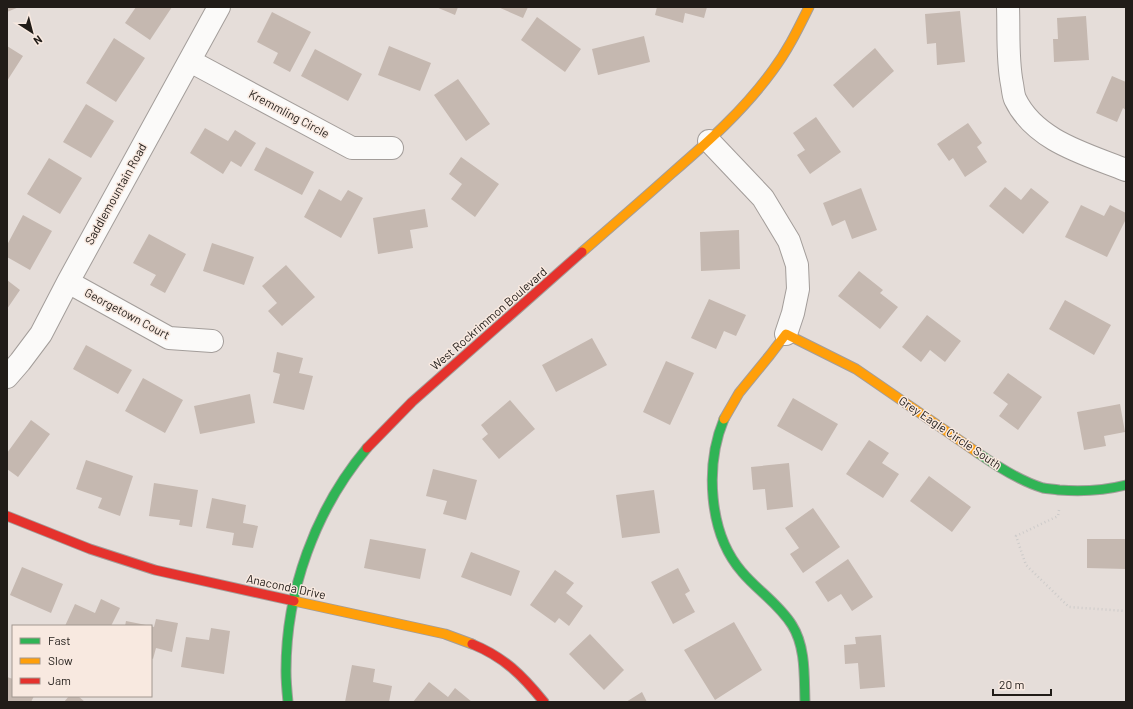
<svg xmlns="http://www.w3.org/2000/svg" width="1133" height="709" font-family="Barlow,sans-serif">
<style>
.building{fill:#c5b8b0}
.lines{fill:none;stroke-linecap:round;stroke-linejoin:round}
.street-casing{stroke:#a39d9a;stroke-width:24}
.fast-casing{stroke:#a39d9a;stroke-width:11}
.slow-casing{stroke:#a39d9a;stroke-width:11}
.jam-casing{stroke:#a39d9a;stroke-width:11}
.path{stroke:#cdcbca;stroke-width:2.5;stroke-dasharray:1 3;stroke-linecap:butt}
.street{stroke:#fbfaf9;stroke-width:22}
.fast{stroke:#30b455;stroke-width:9}
.slow{stroke:#ff9f0a;stroke-width:9}
.jam{stroke:#e5322d;stroke-width:9}
.labels{text-anchor:middle;stroke-width:3;stroke-linejoin:round;paint-order:stroke}
.street-label{font-size:12px;fill:#211c18;stroke:#f8e9e0}
</style>
<rect width="100%" height="100%" fill="#e5ddd9"/>
<path class="building" d="M 7,7 L 19,7 L 7,12 Z
M 136,7 L 172,7 L 150,40 L 125,23 Z
M 436,7 L 458,7 L 455,15 Z
M 498,7 L 528,7 L 523,18 Z
M 657,7 L 707,7 L 704,18 L 685,13 L 683,23 L 655,15 Z
M 960,11 L 965,62 L 937,65 L 936,43 L 927,44 L 925,14 Z
M 272,12 L 311,32 L 290,72 L 273,63 L 278,53 L 257,42 Z
M 1086,16 L 1089,60 L 1054,62 L 1053,39 L 1058,39 L 1057,18 Z
M 537,17 L 581,49 L 565,72 L 521,40 Z
M 644,36 L 650,62 L 598,75 L 592,49 Z
M 114,38 L 145,58 L 116,102 L 86,83 Z
M 7,46 L 23,56 L 7,81 Z
M 389,46 L 431,63 L 420,91 L 378,75 Z
M 875,48 L 894,71 L 853,108 L 833,85 Z
M 315,49 L 362,74 L 348,101 L 301,76 Z
M 1112,76 L 1126,82 L 1126,110 L 1123,108 L 1117,122 L 1096,113 Z
M 458,79 L 490,124 L 466,141 L 434,95 Z
M 86,104 L 114,121 L 91,158 L 63,142 Z
M 816,117 L 841,152 L 810,174 L 797,155 L 805,150 L 793,133 Z
M 968,123 L 982,143 L 977,147 L 987,162 L 965,177 L 953,158 L 949,161 L 937,144 Z
M 205,128 L 228,141 L 235,130 L 256,143 L 241,167 L 231,161 L 223,174 L 190,153 Z
M 266,147 L 314,172 L 302,195 L 254,170 Z
M 461,157 L 499,184 L 475,217 L 451,199 L 462,184 L 449,174 Z
M 49,158 L 82,178 L 60,214 L 27,194 Z
M 1005,187 L 1021,200 L 1031,188 L 1049,202 L 1023,234 L 989,206 Z
M 861,188 L 877,230 L 852,239 L 845,220 L 832,226 L 823,203 Z
M 319,189 L 341,201 L 348,190 L 363,198 L 341,238 L 304,217 Z
M 1081,205 L 1104,216 L 1110,205 L 1126,213 L 1126,219 L 1107,257 L 1065,237 Z
M 425,209 L 428,227 L 410,230 L 413,248 L 378,254 L 373,218 Z
M 23,215 L 52,231 L 30,270 L 7,257 L 7,245 Z
M 739,230 L 740,269 L 701,271 L 700,232 Z
M 149,234 L 186,254 L 165,293 L 150,285 L 156,275 L 133,263 Z
M 212,243 L 254,257 L 244,285 L 203,271 Z
M 286,265 L 315,297 L 282,326 L 268,311 L 277,303 L 262,286 Z
M 859,271 L 883,290 L 880,293 L 898,307 L 880,329 L 838,296 Z
M 7,280 L 20,290 L 7,309 Z
M 709,299 L 746,315 L 736,336 L 724,331 L 716,349 L 691,338 Z
M 1065,300 L 1111,325 L 1094,355 L 1049,329 Z
M 927,315 L 961,341 L 945,362 L 930,350 L 921,362 L 902,347 Z
M 592,338 L 607,365 L 556,392 L 542,365 Z
M 86,345 L 132,370 L 118,394 L 73,369 Z
M 277,352 L 303,358 L 299,373 L 313,376 L 304,410 L 273,403 L 280,374 L 273,372 Z
M 666,361 L 694,373 L 670,425 L 643,412 Z
M 1008,373 L 1042,397 L 1018,430 L 999,416 L 1008,404 L 993,393 Z
M 143,378 L 183,400 L 165,433 L 125,411 Z
M 250,394 L 255,423 L 200,434 L 194,406 Z
M 793,398 L 838,424 L 822,451 L 777,426 Z
M 510,400 L 535,429 L 499,459 L 482,439 L 488,434 L 481,425 Z
M 1120,404 L 1125,432 L 1104,436 L 1106,446 L 1084,450 L 1077,412 Z
M 31,420 L 50,434 L 18,477 L 7,469 L 7,453 Z
M 869,440 L 889,453 L 882,463 L 899,474 L 883,498 L 846,474 Z
M 86,460 L 133,476 L 120,516 L 98,508 L 102,498 L 76,489 Z
M 789,463 L 793,507 L 767,510 L 765,489 L 753,490 L 751,467 Z
M 433,469 L 477,480 L 466,520 L 443,514 L 447,501 L 426,496 Z
M 929,476 L 971,507 L 952,532 L 910,501 Z
M 154,483 L 198,490 L 192,527 L 179,525 L 180,520 L 149,516 Z
M 654,490 L 660,533 L 622,538 L 616,495 Z
M 212,498 L 246,505 L 243,523 L 258,526 L 253,548 L 232,545 L 234,533 L 206,528 Z
M 813,508 L 840,547 L 803,573 L 790,554 L 799,548 L 785,528 Z
M 370,539 L 426,549 L 420,579 L 364,568 Z
M 1087,539 L 1126,539 L 1126,569 L 1087,568 Z
M 471,552 L 520,571 L 511,596 L 461,577 Z
M 848,559 L 873,597 L 852,611 L 841,594 L 828,602 L 815,582 Z
M 22,567 L 63,584 L 51,613 L 10,595 Z
M 678,568 L 690,591 L 685,594 L 695,612 L 673,624 L 651,582 Z
M 555,570 L 574,583 L 566,593 L 583,606 L 569,626 L 559,618 L 555,623 L 530,605 Z
M 101,599 L 120,608 L 111,626 L 65,626 L 75,604 L 95,613 Z
M 156,619 L 178,623 L 172,652 L 156,648 L 153,659 L 151,658 L 151,626 L 154,627 Z
M 126,621 L 146,625 L 146,626 L 125,626 Z
M 734,622 L 762,670 L 715,700 L 684,650 Z
M 211,628 L 230,631 L 224,674 L 181,667 L 186,637 L 209,640 Z
M 590,634 L 624,670 L 604,690 L 569,654 Z
M 881,635 L 885,687 L 860,689 L 858,663 L 845,664 L 844,645 L 856,644 L 855,637 Z
M 352,665 L 375,669 L 373,682 L 392,686 L 389,702 L 345,702 Z
M 7,677 L 13,679 L 13,696 L 34,696 L 31,702 L 7,702 Z
M 429,682 L 448,697 L 455,688 L 472,702 L 413,702 Z
M 642,692 L 647,702 L 626,702 Z
M 69,696 L 78,696 L 85,702 L 64,702 Z"/>
<g class="lines">
<defs>
<path id="street" d="M 1008,7 C 1009,32 1007,59 1012,84 C 1013,89 1013,94 1015,99 C 1035,141 1086,154 1126,170
M 190,61 L 352,148 L 392,148
M 709,141 L 763,198 L 789,241 L 797,265 L 798,289 L 793,313 L 786,334
M 68,282 L 169,338 L 212,341
M 7,377 L 20,362 L 41,334 L 68,282 L 219,7"/>
<path id="fast" d="M 724,419 C 705,465 708,533 742,572 C 757,590 779,604 792,625 C 806,647 804,677 805,702
M 978,453 C 998,467 1020,481 1043,488 C 1048,489 1054,489 1059,490 C 1083,492 1102,491 1126,485
M 288,702 C 287,692 286,682 286,671 C 286,591 315,510 367,448"/>
<path id="slow" d="M 582,252 C 612,226 642,200 671,174 C 708,142 744,110 773,70 C 788,50 798,29 809,7
M 724,419 L 739,393 L 770,355 L 786,334 L 856,369 L 978,453
M 294,601 L 445,634 L 472,644"/>
<path id="jam" d="M 367,448 L 412,402 L 582,252
M 7,516 L 90,549 L 155,570 L 294,601
M 472,644 C 504,657 522,675 544,702"/>
</defs>
<use href="#street" class="street-casing"/>
<use href="#fast" class="fast-casing"/>
<use href="#slow" class="slow-casing"/>
<use href="#jam" class="jam-casing"/>
<path class="path" d="M 1059,510 L 1058,516 L 1016,536 L 1026,565 L 1069,607 L 1126,611"/>
<use href="#street" class="street"/>
<use href="#fast" class="fast"/>
<use href="#slow" class="slow"/>
<use href="#jam" class="jam"/>
</g>
<g class="labels">
<g class="street-label">
<text transform="translate(289 114) rotate(28)" y="4">Kremmling Circle</text>
<text transform="translate(116 194) rotate(-61)" y="4">Saddlemountain Road</text>
<text transform="translate(127 314) rotate(28)" y="4">Georgetown Court</text>
<text transform="translate(489 319) rotate(-41)" y="4">West Rockrimmon Boulevard</text>
<text transform="translate(950 433) rotate(34)" y="4">Grey Eagle Circle South</text>
<text transform="translate(286 587) rotate(12)" y="4">Anaconda Drive</text>
</g>
</g>
<rect width="1133" height="709" fill="none" stroke="#211c18" stroke-width="16"/>
<rect x="12" y="625" width="140" height="72" fill="#f8e9e0" stroke="#a29790"/>
<rect x="20" y="638" width="20" height="6" fill="#30b455" stroke="#a29790"/>
<text x="48" y="645" font-size="12" fill="#211c18">Fast</text>
<rect x="20" y="658" width="20" height="6" fill="#ff9f0a" stroke="#a29790"/>
<text x="48" y="665" font-size="12" fill="#211c18">Slow</text>
<rect x="20" y="678" width="20" height="6" fill="#e5322d" stroke="#a29790"/>
<text x="48" y="685" font-size="12" fill="#211c18">Jam</text>
<g transform="translate(32 32) rotate(144)" stroke="#f8e9e0" stroke-width="3" paint-order="stroke">
<path d="M0-3L7 15L0 10L-7 15Z" fill="#211c18"/>
<text y="-6" font-size="11" font-weight="bold" text-anchor="middle" fill="#211c18">N</text>
</g>
<path d="M993 689v6h58v-6" fill="none" stroke="#211c18" stroke-width="2"/>
<text x="999" y="689" font-size="12" fill="#211c18" stroke="#f8e9e0" stroke-width="3" paint-order="stroke">20 m</text>
</svg>
